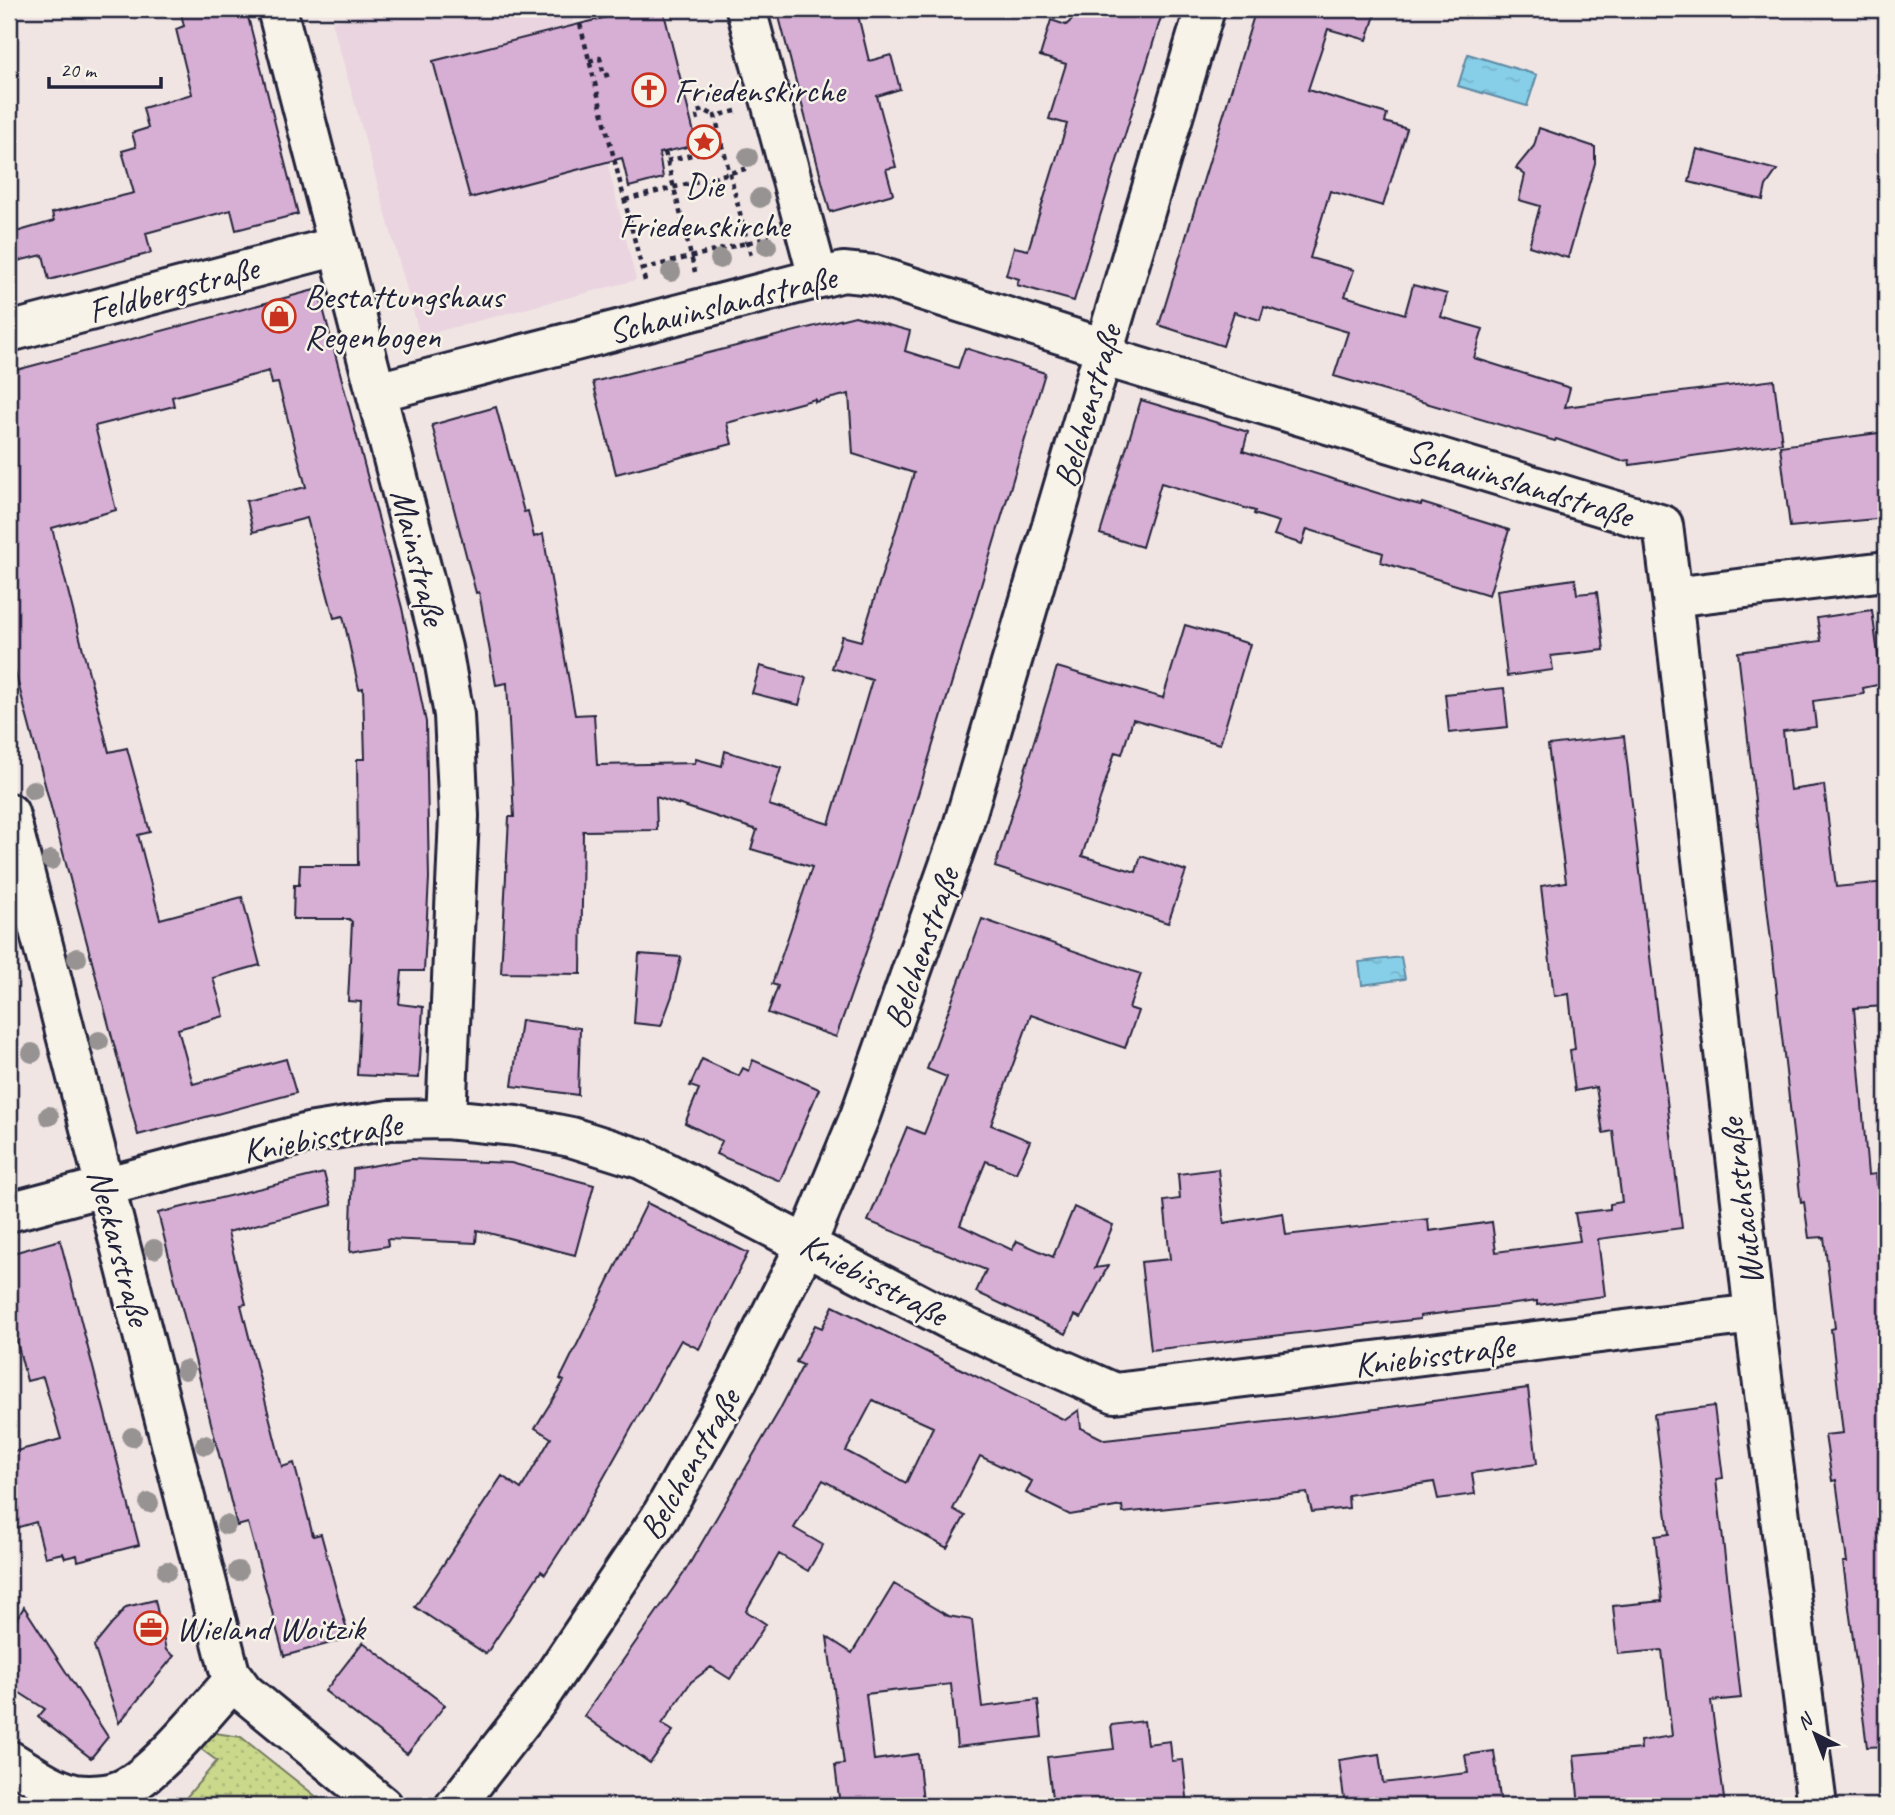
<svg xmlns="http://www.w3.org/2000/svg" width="1895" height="1815" font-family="Caveat,sans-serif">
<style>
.built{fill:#e9d4df}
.grass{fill:url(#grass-dots);stroke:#767d63;stroke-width:2}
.water{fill:url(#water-ripples);stroke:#5f8aa3;stroke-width:2}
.building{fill:#d7aed4;stroke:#22223b;stroke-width:2;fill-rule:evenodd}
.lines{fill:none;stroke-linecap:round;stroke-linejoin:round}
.minor-casing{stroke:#22223b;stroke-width:44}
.path{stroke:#22223b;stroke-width:4.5;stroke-dasharray:5 5;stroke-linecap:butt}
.minor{stroke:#f7f3e8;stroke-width:38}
.tree{fill:#969392}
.labels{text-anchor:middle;stroke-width:5;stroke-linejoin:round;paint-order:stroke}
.poi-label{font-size:35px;fill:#22223b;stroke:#f7f3e8;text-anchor:start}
.street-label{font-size:35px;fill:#22223b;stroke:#f7f3e8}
</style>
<defs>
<pattern id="grass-dots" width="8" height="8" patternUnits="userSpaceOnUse" patternTransform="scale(1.75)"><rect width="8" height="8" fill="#cad88b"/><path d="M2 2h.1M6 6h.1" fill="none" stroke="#adb979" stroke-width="1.8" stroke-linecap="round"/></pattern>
<pattern id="water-ripples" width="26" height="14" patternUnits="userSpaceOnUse" patternTransform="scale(1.75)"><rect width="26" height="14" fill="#87cfe8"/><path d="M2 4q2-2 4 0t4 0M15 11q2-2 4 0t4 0" fill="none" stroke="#74b1c8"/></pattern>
</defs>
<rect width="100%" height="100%" fill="#f1e5e4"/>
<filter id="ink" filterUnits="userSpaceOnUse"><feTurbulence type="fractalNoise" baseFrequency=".0143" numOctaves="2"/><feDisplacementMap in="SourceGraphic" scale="14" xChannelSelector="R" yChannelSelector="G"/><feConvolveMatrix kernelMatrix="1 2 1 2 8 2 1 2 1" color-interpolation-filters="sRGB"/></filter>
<g filter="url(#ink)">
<path class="built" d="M 383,9 L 570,9 L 636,280 L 420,336 L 332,22 Z"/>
<path class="grass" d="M 202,1731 L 241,1737 L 328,1806 L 179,1806 L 217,1761 L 192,1742 Z"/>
<path class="water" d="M 1468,54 L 1537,75 L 1527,106 L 1458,86 Z
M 1401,957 L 1405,979 L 1362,985 L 1359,962 Z"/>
<path class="building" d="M 180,9 L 246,9 L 298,214 L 236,230 L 231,210 L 146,233 L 151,253 L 49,280 L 43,255 L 9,263 L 9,234 L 54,221 L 52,213 L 134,193 L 122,151 L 136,147 L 132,133 L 148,128 L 143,108 L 192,94 L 176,29 L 184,26 Z
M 639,9 L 663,9 L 697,145 L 659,153 L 663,178 L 629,187 L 622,158 L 470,198 L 433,61 Z
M 777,9 L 838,9 L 840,15 L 857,11 L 869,61 L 891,55 L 900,89 L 877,96 L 896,167 L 886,169 L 893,194 L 830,212 Z
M 1084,9 L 1145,9 L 1162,14 L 1074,301 L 1017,285 L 1019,279 L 1006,275 L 1014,247 L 1028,250 L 1067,124 L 1049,119 L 1066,64 L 1040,56 L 1051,20 L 1066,25 Z
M 1256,9 L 1377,9 L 1367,40 L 1328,29 L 1308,90 L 1387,114 L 1385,122 L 1407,129 L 1383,206 L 1330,191 L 1310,258 L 1354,270 L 1345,296 L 1405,314 L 1413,285 L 1447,294 L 1441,317 L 1483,329 L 1474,358 L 1570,388 L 1565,407 L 1774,380 L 1782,443 L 1630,465 L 1629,460 L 1621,461 L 1556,439 L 1555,441 L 1334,376 L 1348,332 L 1264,307 L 1260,320 L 1234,312 L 1223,346 L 1159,325 Z
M 1539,128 L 1595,147 L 1595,163 L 1568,258 L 1529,246 L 1540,206 L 1519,200 L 1525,175 L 1516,168 L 1534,146 Z
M 1697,149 L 1777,170 L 1766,186 L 1763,200 L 1689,182 Z
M 318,289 L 402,608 L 426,722 L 429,878 L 424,971 L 402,971 L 399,1004 L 423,1007 L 419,1078 L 357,1075 L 361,1002 L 348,1001 L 352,922 L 349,919 L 293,919 L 294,885 L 299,885 L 300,865 L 358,865 L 357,759 L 365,759 L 363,688 L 359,689 L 343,616 L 334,618 L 307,518 L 253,532 L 246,501 L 306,487 L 278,383 L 272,384 L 269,371 L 172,397 L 174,406 L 95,426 L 116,510 L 52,528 L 109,752 L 127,748 L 150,832 L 138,835 L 160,919 L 242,897 L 260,965 L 213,978 L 224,1016 L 178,1029 L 193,1084 L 286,1059 L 296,1093 L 138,1135 L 9,649 L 9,372 Z
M 855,316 L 910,331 L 905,351 L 958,368 L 965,348 L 1045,373 L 897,864 L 836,1037 L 768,1013 L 778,986 L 772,984 L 812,867 L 751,849 L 757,830 L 656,797 L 657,830 L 583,831 L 581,974 L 501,973 L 509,817 L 514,817 L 507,683 L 496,685 L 479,592 L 476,593 L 432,425 L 496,407 L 524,512 L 528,511 L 534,537 L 543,534 L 575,715 L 594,714 L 597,765 L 695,763 L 696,759 L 722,766 L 725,751 L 781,768 L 769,805 L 829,824 L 872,680 L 832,668 L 842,636 L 861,641 L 914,473 L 853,454 L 849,394 L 815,402 L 815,399 L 727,423 L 732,444 L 616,474 L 593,382 Z
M 1141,400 L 1248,432 L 1243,451 L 1400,500 L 1421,505 L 1422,503 L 1509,530 L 1489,595 L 1381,562 L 1383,553 L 1307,529 L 1302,544 L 1274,535 L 1279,522 L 1254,514 L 1255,511 L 1161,483 L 1142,547 L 1100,534 Z
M 1886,432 L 1886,518 L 1790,527 L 1780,446 Z
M 1575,579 L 1577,594 L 1597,592 L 1604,650 L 1551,656 L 1553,670 L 1507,676 L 1497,590 Z
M 1872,610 L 1882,684 L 1863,688 L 1864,694 L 1813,701 L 1816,727 L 1783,731 L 1790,790 L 1824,785 L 1836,887 L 1886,882 L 1886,1006 L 1854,1008 L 1868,1175 L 1876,1174 L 1880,1211 L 1886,1210 L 1886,1746 L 1867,1747 L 1843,1562 L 1847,1562 L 1836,1480 L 1832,1481 L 1825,1435 L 1843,1433 L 1831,1329 L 1835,1328 L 1824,1237 L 1809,1238 L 1804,1202 L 1801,1203 L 1738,652 L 1821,641 L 1817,618 Z
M 1185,625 L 1250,644 L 1220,744 L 1133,719 L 1122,754 L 1115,752 L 1082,856 L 1136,872 L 1141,856 L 1186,871 L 1168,923 L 995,867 L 1057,667 L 1163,698 Z
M 760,666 L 806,678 L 799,705 L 752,693 Z
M 1504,688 L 1508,727 L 1449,733 L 1445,694 Z
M 1624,736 L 1682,1228 L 1598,1239 L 1605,1296 L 1537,1305 L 1537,1301 L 1420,1316 L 1420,1319 L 1151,1350 L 1141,1262 L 1170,1259 L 1164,1201 L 1180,1199 L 1178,1174 L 1218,1169 L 1224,1223 L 1283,1213 L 1286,1235 L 1428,1219 L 1429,1231 L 1492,1222 L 1496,1252 L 1580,1241 L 1575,1213 L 1610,1209 L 1610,1204 L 1622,1202 L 1613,1131 L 1603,1133 L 1596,1087 L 1575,1091 L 1570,1050 L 1575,1049 L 1569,994 L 1554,996 L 1541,886 L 1566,882 L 1548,745 Z
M 982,919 L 1141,974 L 1129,1008 L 1138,1011 L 1125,1048 L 1031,1015 L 991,1125 L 1030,1141 L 1016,1173 L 986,1161 L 960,1225 L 1012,1250 L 1017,1241 L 1053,1257 L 1074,1207 L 1113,1225 L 1095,1268 L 1108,1266 L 1081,1318 L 1075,1315 L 1066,1334 L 976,1292 L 986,1270 L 868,1221 L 907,1127 L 924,1134 L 947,1077 L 927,1069 Z
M 639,954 L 681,957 L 672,996 L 661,1026 L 634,1023 Z
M 521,1020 L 580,1028 L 578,1095 L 512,1086 Z
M 702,1059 L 739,1076 L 743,1068 L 749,1071 L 753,1060 L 819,1089 L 780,1181 L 716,1154 L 722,1141 L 685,1123 L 699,1089 L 690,1086 Z
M 411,1159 L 511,1163 L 594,1185 L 575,1255 L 477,1230 L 476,1243 L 387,1239 L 388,1246 L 350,1252 L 353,1169 Z
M 324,1173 L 332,1205 L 228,1232 L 246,1304 L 241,1305 L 282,1467 L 294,1463 L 313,1536 L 321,1534 L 349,1638 L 284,1656 L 248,1523 L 237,1526 L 158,1213 Z
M 647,1203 L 748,1253 L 699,1349 L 681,1340 L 577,1525 L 545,1574 L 541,1571 L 486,1654 L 415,1607 L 502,1476 L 521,1489 L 551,1438 L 535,1428 L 564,1381 L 560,1379 Z
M 60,1240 L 139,1545 L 78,1561 L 77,1555 L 65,1558 L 63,1553 L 45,1557 L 36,1522 L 9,1530 L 9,1453 L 61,1439 L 43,1377 L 27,1381 L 9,1311 L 9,1254 Z
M 833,1306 L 1065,1420 L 1079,1410 L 1081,1428 L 1105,1440 L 1339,1414 L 1528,1388 L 1537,1464 L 1472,1473 L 1475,1494 L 1438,1499 L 1434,1482 L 1348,1495 L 1349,1508 L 1312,1512 L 1307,1493 L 1123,1513 L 1122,1506 L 1070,1515 L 1026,1493 L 1032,1481 L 980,1456 L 953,1509 L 965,1516 L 947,1548 L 823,1480 L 794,1528 L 823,1545 L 808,1571 L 779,1554 L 746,1611 L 766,1624 L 730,1679 L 711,1667 L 691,1682 L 662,1724 L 673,1731 L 650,1763 L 584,1716 L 684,1573 L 779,1411 L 803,1365 L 796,1362 L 815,1325 L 822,1328 ZM 873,1400 L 933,1427 L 906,1483 L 846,1451 Z
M 1714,1406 L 1723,1478 L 1716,1479 L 1741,1698 L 1711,1701 L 1725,1806 L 1579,1806 L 1574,1755 L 1641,1749 L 1640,1741 L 1672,1736 L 1662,1650 L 1618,1654 L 1613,1606 L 1662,1601 L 1655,1536 L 1669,1534 L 1654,1414 Z
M 894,1584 L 948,1616 L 972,1620 L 982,1707 L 1038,1700 L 1042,1737 L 957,1747 L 951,1684 L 866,1694 L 874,1760 L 918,1754 L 923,1801 L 878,1806 L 840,1806 L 835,1765 L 844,1764 L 827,1637 L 852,1653 Z
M 155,1600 L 166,1650 L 174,1656 L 119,1723 L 94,1646 L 126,1607 Z
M 24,1607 L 108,1737 L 91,1758 L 38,1717 L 45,1709 L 9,1686 L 9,1632 Z
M 363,1642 L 445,1705 L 407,1754 L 325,1691 Z
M 1144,1721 L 1147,1744 L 1170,1741 L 1172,1761 L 1183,1760 L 1188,1806 L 1053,1806 L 1047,1757 L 1114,1749 L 1111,1725 Z
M 1494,1751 L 1501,1806 L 1345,1806 L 1339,1760 L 1379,1754 L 1383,1783 L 1468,1773 L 1465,1755 Z"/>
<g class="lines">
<defs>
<path id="minor" d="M 277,9 L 442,648 L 454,715 L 459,816 L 446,1119
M 746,9 L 818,277
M 9,332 L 338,246
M 1102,356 L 1663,525 L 1672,597 L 1886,571
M 377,392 L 843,272 L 874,275 L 1104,348
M 1672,597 L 1754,1314 L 1817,1806
M 9,813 L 230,1673 L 244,1692 L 383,1806
M 9,1212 L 308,1133 L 390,1120 L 446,1119 L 516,1126 L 571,1137 L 641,1159 L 952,1321 L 1115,1393 L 1754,1314
M 9,1760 C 29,1772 52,1789 75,1794 C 90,1796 110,1795 123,1789 C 158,1772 206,1710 234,1680
M 455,1806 L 537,1701 L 660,1518 L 737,1382 L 807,1243 L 860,1116 L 963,826 L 1205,9"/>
</defs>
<use href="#minor" class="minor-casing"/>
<path class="path" d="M 580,24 L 646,285
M 589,61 L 600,58 L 604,76 L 610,74
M 736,111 L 715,116 L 751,256
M 698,120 L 696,112 L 704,110 L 715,116
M 665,152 L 695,272
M 667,161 L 724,147
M 625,200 L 749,168
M 642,269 L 770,237"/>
<use href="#minor" class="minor"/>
</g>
<g class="tree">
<circle cx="748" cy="157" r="10"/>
<circle cx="760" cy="198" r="10"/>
<circle cx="767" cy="246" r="10"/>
<circle cx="720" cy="259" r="10"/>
<circle cx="671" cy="272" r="10"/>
<circle cx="33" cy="790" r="10"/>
<circle cx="51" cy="860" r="10"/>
<circle cx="77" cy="958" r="10"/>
<circle cx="99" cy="1041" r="10"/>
<circle cx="32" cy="1053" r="10"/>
<circle cx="49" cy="1116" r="10"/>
<circle cx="154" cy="1249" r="10"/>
<circle cx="185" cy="1370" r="10"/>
<circle cx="132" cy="1437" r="10"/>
<circle cx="205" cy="1445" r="10"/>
<circle cx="149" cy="1503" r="10"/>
<circle cx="226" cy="1525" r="10"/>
<circle cx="167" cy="1571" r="10"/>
<circle cx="238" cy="1571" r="10"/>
</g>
</g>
<defs>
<symbol id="church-ring" viewBox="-11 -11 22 22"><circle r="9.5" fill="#f7f3e8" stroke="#c8321e" stroke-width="1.5"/><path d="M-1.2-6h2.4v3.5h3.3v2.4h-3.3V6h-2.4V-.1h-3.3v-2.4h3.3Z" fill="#c8321e"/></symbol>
<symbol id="sight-ring" viewBox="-11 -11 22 22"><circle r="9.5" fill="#f7f3e8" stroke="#c8321e" stroke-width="1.5"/><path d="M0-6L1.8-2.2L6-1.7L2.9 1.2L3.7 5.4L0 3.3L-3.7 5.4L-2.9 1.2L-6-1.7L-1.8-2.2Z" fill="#c8321e"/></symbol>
<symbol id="shop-ring" viewBox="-11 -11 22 22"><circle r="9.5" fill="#f7f3e8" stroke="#c8321e" stroke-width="1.5"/><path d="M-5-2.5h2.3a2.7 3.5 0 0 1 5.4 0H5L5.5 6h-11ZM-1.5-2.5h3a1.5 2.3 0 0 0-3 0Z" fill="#c8321e"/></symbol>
<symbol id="office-ring" viewBox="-11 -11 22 22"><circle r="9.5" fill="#f7f3e8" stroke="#c8321e" stroke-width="1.5"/><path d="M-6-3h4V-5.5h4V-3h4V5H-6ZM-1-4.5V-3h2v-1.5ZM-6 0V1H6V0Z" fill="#c8321e"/></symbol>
</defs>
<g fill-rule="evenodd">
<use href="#church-ring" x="630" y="71" width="38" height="38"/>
<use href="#sight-ring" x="685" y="123" width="38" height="38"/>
<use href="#shop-ring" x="260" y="297" width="38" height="38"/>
<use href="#office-ring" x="132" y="1609" width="38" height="38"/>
</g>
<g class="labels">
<g class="poi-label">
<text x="674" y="102">Friedenskirche</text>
<text x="704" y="197" text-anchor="middle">Die<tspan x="704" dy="40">Friedenskirche</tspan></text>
<text x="304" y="308">Bestattungshaus<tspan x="304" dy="40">Regenbogen</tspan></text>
<text x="176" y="1640">Wieland Woitzik</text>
</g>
<g class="street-label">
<text transform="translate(173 289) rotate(-15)" y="12">Feldbergstraße</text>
<text transform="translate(722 304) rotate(-14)" y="12">Schauinslandstraße</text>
<text transform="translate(1087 406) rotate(-74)" y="12">Belchenstraße</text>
<text transform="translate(1520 482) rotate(17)" y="12">Schauinslandstraße</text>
<text transform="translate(419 557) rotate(76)" y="12">Mainstraße</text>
<text transform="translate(921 948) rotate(-71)" y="12">Belchenstraße</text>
<text transform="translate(322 1137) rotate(-10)" y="12">Kniebisstraße</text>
<text transform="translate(1741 1202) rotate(-97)" y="12">Wutachstraße</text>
<text transform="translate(120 1247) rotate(75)" y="12">Neckarstraße</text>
<text transform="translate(874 1279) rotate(28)" y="12">Kniebisstraße</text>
<text transform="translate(1434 1355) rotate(-7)" y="12">Kniebisstraße</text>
<text transform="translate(689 1464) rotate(-60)" y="12">Belchenstraße</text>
</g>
</g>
<rect width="1895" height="1815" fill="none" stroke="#f7f3e8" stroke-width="35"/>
<rect x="18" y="18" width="1860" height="1780" fill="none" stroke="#22223b" stroke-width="2.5" filter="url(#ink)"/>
<g transform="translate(1815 1734) rotate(318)" stroke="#f7f3e8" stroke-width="5" paint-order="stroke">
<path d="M0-5L12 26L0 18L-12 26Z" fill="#22223b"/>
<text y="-10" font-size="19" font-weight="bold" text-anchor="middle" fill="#22223b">N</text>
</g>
<path d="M49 77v10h112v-10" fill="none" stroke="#22223b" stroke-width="3.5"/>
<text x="60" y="77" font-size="21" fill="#22223b" stroke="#f7f3e8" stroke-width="5" paint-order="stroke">20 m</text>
</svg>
